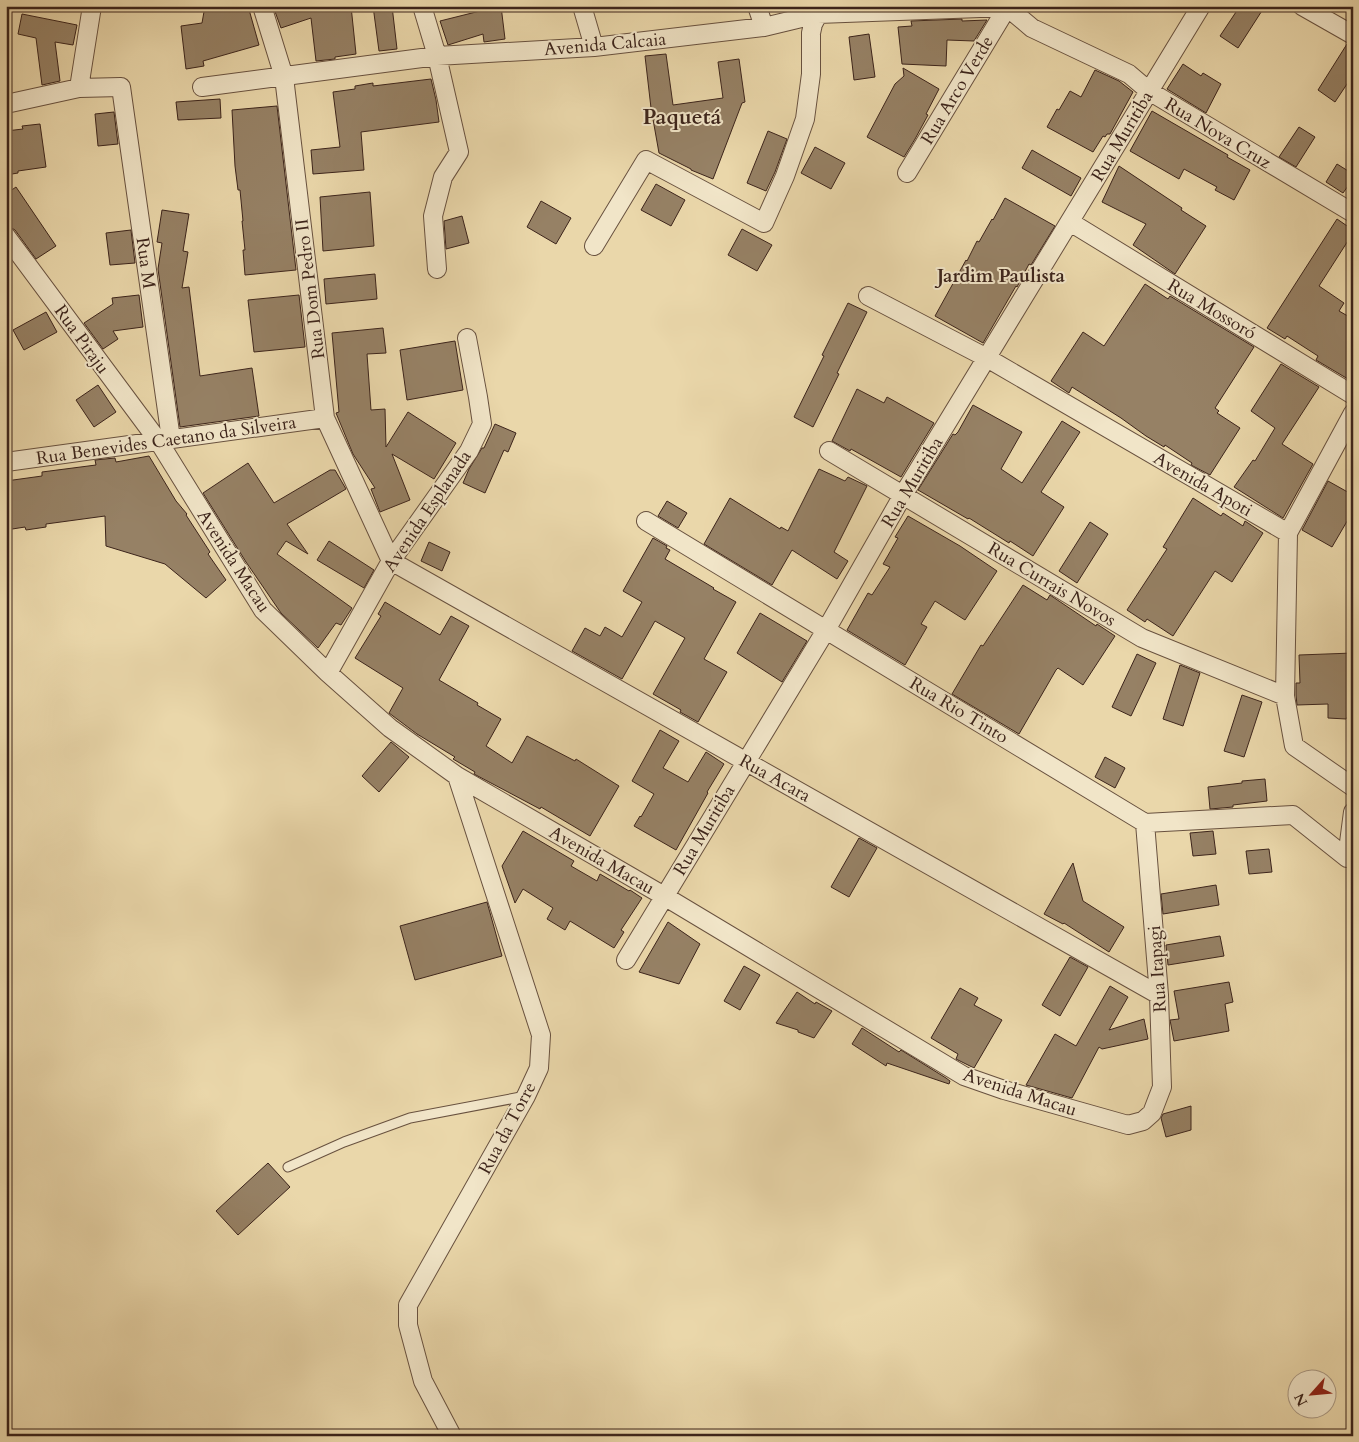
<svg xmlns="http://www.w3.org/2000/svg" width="1359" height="1442" font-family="Cardo,serif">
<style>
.building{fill:#968165;stroke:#3c241b}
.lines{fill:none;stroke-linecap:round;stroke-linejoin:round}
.lane-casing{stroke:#68513f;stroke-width:11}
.street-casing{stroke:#68513f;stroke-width:20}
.lane{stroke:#f1e5c8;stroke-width:9}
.street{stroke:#f1e5c8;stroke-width:18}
.labels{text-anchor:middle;stroke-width:4;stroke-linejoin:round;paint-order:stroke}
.street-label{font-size:18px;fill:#3c241b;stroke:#f1e5c8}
.neighbourhood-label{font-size:19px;font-weight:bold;fill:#3c241b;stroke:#f1e5c8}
.district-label{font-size:22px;font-weight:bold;fill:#3c241b;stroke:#f1e5c8}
</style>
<rect width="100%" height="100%" fill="#ead7aa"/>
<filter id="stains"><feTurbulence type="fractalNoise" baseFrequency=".004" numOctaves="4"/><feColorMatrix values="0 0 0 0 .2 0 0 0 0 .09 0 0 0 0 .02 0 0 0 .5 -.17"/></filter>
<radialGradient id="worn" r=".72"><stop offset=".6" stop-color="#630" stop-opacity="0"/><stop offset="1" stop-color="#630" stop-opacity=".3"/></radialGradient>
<path class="building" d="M 205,6 L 248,6 L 259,45 L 203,61 L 204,66 L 186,69 L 181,26 L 202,23 Z
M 273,6 L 351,6 L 356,54 L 335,57 L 335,59 L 316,61 L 311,18 L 281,28 Z
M 373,6 L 392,6 L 397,49 L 379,51 Z
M 480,6 L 501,6 L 505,39 L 484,42 L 483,34 L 448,45 L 440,21 L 480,11 Z
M 1240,6 L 1265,6 L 1238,48 L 1220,36 Z
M 22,14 L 77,25 L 73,45 L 55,42 L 60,81 L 42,85 L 36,38 L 18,34 Z
M 962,19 L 962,21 L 987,20 L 974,41 L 947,40 L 946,66 L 902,64 L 898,27 L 912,26 L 911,21 Z
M 869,34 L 875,77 L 854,80 L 849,37 Z
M 1347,44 L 1353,46 L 1353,75 L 1335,102 L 1318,90 Z
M 666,54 L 673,105 L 723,98 L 718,62 L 739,59 L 745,102 L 742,103 L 713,179 L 691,170 L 691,169 L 659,153 L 651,108 L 645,56 Z
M 1183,64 L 1201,76 L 1203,73 L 1221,84 L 1206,113 L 1167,89 Z
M 903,68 L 939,89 L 926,114 L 928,115 L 915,139 L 904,157 L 867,137 L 895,84 L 904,76 Z
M 1095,70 L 1119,81 L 1133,92 L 1110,134 L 1107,134 L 1105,137 L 1103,136 L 1093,152 L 1047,127 L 1057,109 L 1059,110 L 1070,91 L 1081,97 Z
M 431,79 L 436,100 L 439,122 L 361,132 L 364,170 L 313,174 L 311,150 L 340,147 L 333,92 L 355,89 L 355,86 L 373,83 L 373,86 Z
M 220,99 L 221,118 L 178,120 L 176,102 Z
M 277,106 L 296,270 L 245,275 L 243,250 L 245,250 L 242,221 L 243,221 L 240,190 L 238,190 L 235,166 L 232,110 Z
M 1152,111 L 1228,155 L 1227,157 L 1250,170 L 1234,200 L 1215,190 L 1217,187 L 1184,169 L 1179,179 L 1130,151 Z
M 114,112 L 118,144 L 98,146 L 95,114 Z
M 40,124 L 46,167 L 18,171 L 18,173 L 6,175 L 6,131 L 23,129 L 22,126 Z
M 1299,127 L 1315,137 L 1296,167 L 1279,157 Z
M 768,131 L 787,139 L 775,172 L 766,191 L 747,183 Z
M 815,147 L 845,163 L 831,189 L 801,173 Z
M 1032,150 L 1081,178 L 1071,196 L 1022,168 Z
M 1337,164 L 1353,174 L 1353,179 L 1343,193 L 1326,182 Z
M 1119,166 L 1182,208 L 1181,210 L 1206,226 L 1175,274 L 1133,245 L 1146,224 L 1102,202 Z
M 656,184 L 685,200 L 671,226 L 641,210 Z
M 16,187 L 56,246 L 36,259 L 15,230 L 8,226 L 6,223 L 6,194 Z
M 370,192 L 374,246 L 323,251 L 320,197 Z
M 1005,198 L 1055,226 L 1031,265 L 1029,264 L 1017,287 L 1016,286 L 983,343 L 935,316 L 966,260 L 967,261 L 977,241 L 979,242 L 992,219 L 993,220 Z
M 541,201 L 571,218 L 556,244 L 527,227 Z
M 162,210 L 189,214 L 183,251 L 188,252 L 182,288 L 189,287 L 200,376 L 252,368 L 259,416 L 180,427 L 158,269 L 162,243 L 157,242 Z
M 462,216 L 469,243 L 446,249 L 444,221 Z
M 1337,219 L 1353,230 L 1353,233 L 1319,286 L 1344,303 L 1339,311 L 1353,319 L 1353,382 L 1316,360 L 1318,356 L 1287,336 L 1285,339 L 1267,328 Z
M 742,229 L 772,245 L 757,271 L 728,255 Z
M 131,230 L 135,263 L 110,265 L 106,233 Z
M 375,274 L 377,299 L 326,304 L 324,279 Z
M 1145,284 L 1168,299 L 1170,296 L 1254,347 L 1215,408 L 1219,411 L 1217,413 L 1240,428 L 1210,475 L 1191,465 L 1192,463 L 1165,445 L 1164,447 L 1146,436 L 1121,418 L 1072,387 L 1069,393 L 1051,381 L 1083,332 L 1104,346 Z
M 139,295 L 143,327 L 113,331 L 118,339 L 103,349 L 84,323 L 113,304 L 112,298 Z
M 299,295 L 305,347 L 254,352 L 248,300 Z
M 848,303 L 867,312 L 837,373 L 839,374 L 813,427 L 794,417 L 824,356 L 822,355 Z
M 46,312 L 57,332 L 24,350 L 13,330 Z
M 383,328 L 386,353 L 367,354 L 371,410 L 385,409 L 386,447 L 408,412 L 456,443 L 434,479 L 392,454 L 410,500 L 380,512 L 371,489 L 375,488 L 353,454 L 336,413 L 339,412 L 332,333 Z
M 455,341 L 463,390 L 407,400 L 400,350 Z
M 1281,364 L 1319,387 L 1282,444 L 1313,464 L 1283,518 L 1234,487 L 1253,460 L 1255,461 L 1275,428 L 1251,411 Z
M 98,385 L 116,412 L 94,427 L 76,400 Z
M 857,389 L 884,403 L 887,397 L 934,423 L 901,477 L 851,449 L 850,451 L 832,441 Z
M 973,405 L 1022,432 L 1001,469 L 1022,483 L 1062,421 L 1080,432 L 1041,492 L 1064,507 L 1033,556 L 1010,541 L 1009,543 L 969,518 L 968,519 L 918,490 L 953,434 L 955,435 L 958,432 Z
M 495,424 L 516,433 L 508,452 L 504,450 L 485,493 L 463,483 L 469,469 L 482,448 L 484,448 Z
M 149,456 L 176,501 L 187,514 L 186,515 L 210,552 L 208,554 L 226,580 L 206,598 L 165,564 L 106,546 L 105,516 L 46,524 L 46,527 L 26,530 L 25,527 L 6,530 L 6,481 L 42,476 L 42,472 L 96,465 L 95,460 L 115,458 L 116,462 Z
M 248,463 L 274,503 L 330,470 L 335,470 L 346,489 L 287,524 L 308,554 L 286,541 L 277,554 L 352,608 L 341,625 L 336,623 L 318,648 L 281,613 L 246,562 L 203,493 Z
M 819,469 L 845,481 L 848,477 L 867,486 L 834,552 L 848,561 L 837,579 L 792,550 L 772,585 L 704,544 L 730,498 L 780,529 L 781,527 L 788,531 Z
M 1328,481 L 1353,495 L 1353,511 L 1332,547 L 1302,530 Z
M 1193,498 L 1221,516 L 1223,513 L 1243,526 L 1245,521 L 1263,533 L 1232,582 L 1215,571 L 1173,636 L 1147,619 L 1145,622 L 1127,610 L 1167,549 L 1163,547 Z
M 667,501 L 687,513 L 678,528 L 658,516 Z
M 908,516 L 960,546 L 997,571 L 965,620 L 935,601 L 921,624 L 927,627 L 905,665 L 847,630 L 868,593 L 872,595 L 890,567 L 883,564 L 898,538 L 895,537 Z
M 1090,522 L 1108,534 L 1077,583 L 1059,571 Z
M 653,538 L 667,546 L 666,548 L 670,550 L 665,559 L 714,588 L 713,589 L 736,602 L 704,659 L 727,672 L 698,722 L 680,712 L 681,710 L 653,694 L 685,638 L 655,621 L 622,679 L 572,651 L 585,628 L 600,636 L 605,627 L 622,637 L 642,602 L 623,591 Z
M 329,541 L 374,570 L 364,588 L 317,560 Z
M 429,542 L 450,552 L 442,571 L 421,561 Z
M 1023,585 L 1047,600 L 1050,595 L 1096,626 L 1097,624 L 1115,636 L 1083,685 L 1058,668 L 1056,670 L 1019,734 L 952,694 L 981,645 L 983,646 Z
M 385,602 L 440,635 L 451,616 L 469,626 L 439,680 L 478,703 L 477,705 L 501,719 L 486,746 L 512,763 L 527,736 L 575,761 L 576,759 L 619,786 L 590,836 L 541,807 L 540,809 L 474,774 L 475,772 L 453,759 L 455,757 L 417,734 L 389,713 L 403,688 L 355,658 L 381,616 L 378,614 Z
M 760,613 L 807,641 L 782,682 L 737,653 Z
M 1353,653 L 1353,708 L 1346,719 L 1328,718 L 1328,704 L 1297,705 L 1296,695 L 1296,683 L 1300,683 L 1299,655 Z
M 1137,654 L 1156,663 L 1131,716 L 1112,707 Z
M 1180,665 L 1200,673 L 1183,726 L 1163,719 Z
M 1242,695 L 1262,702 L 1244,757 L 1224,751 Z
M 660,730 L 679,741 L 663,768 L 688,782 L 706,752 L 724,764 L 707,792 L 708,793 L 676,850 L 634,826 L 640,816 L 641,817 L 654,794 L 632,781 Z
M 391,742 L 409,757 L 379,792 L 362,776 Z
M 1105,757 L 1125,768 L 1115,788 L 1095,777 Z
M 1265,779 L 1267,801 L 1233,805 L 1233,807 L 1210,809 L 1208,787 L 1242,783 L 1242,781 Z
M 523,831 L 574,861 L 571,866 L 597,881 L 600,874 L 629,891 L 630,890 L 642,898 L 621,930 L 624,932 L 614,948 L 570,921 L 565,930 L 547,919 L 553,908 L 523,889 L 515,903 L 502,866 Z
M 1213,831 L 1216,854 L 1193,856 L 1190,833 Z
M 859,838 L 877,848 L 849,897 L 831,887 Z
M 1269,849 L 1272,872 L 1249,874 L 1246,851 Z
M 1073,863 L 1083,901 L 1124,927 L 1109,952 L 1064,923 L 1063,924 L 1044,914 Z
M 1216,885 L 1219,905 L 1163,914 L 1161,894 Z
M 487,902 L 502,956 L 415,980 L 400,926 Z
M 668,922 L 700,944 L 679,984 L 639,972 Z
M 1220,936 L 1224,956 L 1168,965 L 1166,945 Z
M 1070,957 L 1088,967 L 1060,1016 L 1042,1005 Z
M 744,966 L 760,975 L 740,1010 L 724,1001 Z
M 1229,982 L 1233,1002 L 1225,1004 L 1229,1031 L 1174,1041 L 1170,1020 L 1179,1019 L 1174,991 Z
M 1110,986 L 1128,997 L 1109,1030 L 1144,1019 L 1148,1039 L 1102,1049 L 1099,1047 L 1072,1098 L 1026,1085 L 1055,1034 L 1076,1046 Z
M 960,988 L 978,998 L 974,1005 L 1002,1020 L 974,1068 L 956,1059 L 958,1054 L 931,1038 Z
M 797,992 L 815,1004 L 816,1002 L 832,1011 L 814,1038 L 798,1032 L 798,1030 L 776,1023 Z
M 862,1028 L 899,1052 L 901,1050 L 946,1078 L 950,1081 L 949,1084 L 887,1063 L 886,1066 L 852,1044 Z
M 1191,1106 L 1191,1130 L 1166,1137 L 1161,1118 L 1163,1114 Z
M 268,1163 L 290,1187 L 238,1235 L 216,1211 Z"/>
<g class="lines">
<defs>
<path id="lane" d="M 288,1167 L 344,1142 L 410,1118 L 526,1096"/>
<path id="street" d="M 262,6 L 284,77 L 325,418 L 391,561 L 1159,995
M 422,6 L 437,56 L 459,152 L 443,177 L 433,216 L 437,269
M 582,6 L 594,47
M 757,6 L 764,27
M 1302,6 L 1353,35
M 1007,7 L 1032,28 L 1129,74 L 1149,91 L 1353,213
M 202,87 L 437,56 L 594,47 L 764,27 L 818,14 L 1007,7
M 79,88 L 92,6
M 6,104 L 79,88 L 121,87 L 171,439
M 907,173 L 1008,6
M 1070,222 L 1353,395
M 6,236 L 159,442 L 263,610 L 328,673 L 390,728 L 457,776 L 664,896 L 964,1076 L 1004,1090 L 1128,1125 L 1143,1121 L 1152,1113 L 1162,1087 L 1159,995 L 1145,823
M 594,246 L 646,160 L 764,223 L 785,176 L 805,119 L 811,74 L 811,33 L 813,24 L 822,7
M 868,296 L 987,358 L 1288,533 L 1285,696 L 1294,746 L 1353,787
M 829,451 L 1142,638 L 1285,696
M 6,462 L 325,418
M 646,521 L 1145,823 L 1293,815 L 1347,858 L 1353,812
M 1288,533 L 1353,413
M 328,673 L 391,561 L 469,451 L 482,424 L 478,397 L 467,338
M 626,960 L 826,630 L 903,495 L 1201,6
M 452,1436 L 423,1381 L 408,1325 L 408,1305 L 526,1096 L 539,1068 L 541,1035 L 457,776"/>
</defs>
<use href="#lane" class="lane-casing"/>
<use href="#street" class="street-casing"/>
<use href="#lane" class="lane"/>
<use href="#street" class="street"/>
</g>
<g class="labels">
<g class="street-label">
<text transform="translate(605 44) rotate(-5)" y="6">Avenida Calcaia</text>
<text transform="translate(957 90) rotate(-59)" y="6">Rua Arco Verde</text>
<text transform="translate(1218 133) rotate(31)" y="6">Rua Nova Cruz</text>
<text transform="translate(1122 136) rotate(-59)" y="6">Rua Muritiba</text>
<text transform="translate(146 263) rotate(82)" y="6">Rua M</text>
<text transform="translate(310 289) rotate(-97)" y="6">Rua Dom Pedro II</text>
<text transform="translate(1212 309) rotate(31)" y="6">Rua Mossoró</text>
<text transform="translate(82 339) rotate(54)" y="6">Rua Piraju</text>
<text transform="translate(166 440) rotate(-8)" y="6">Rua Benevides Caetano da Silveira</text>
<text transform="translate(912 482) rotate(-59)" y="6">Rua Muritiba</text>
<text transform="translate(1203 484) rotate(30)" y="6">Avenida Apoti</text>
<text transform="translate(427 511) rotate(-56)" y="6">Avenida Esplanada</text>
<text transform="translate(234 561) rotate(57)" y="6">Avenida Macau</text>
<text transform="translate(1052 584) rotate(31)" y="6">Rua Currais Novos</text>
<text transform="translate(959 710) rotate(31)" y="6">Rua Rio Tinto</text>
<text transform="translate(775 778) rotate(29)" y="6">Rua Acara</text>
<text transform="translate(704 830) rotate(-59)" y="6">Rua Muritiba</text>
<text transform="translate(602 860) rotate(30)" y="6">Avenida Macau</text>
<text transform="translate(1157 969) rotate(-94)" y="6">Rua Itapagi</text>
<text transform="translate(1020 1092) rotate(18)" y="6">Avenida Macau</text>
<text transform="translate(507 1128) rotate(-62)" y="6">Rua da Torre</text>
</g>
<g class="neighbourhood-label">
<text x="1001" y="282">Jardim Paulista</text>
</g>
<g class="district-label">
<text x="682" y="124">Paquetá</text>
</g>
</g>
<rect width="1359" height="1442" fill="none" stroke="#ead7aa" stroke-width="25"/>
<rect x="8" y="8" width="1344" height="1427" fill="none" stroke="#3c241b" stroke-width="2.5"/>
<rect x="12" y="12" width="1334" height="1417" fill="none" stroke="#3c241b"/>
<g transform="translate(1312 1394) rotate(243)"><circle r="24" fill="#f1e5c8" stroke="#a99883"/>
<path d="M0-4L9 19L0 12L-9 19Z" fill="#8f2418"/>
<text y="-8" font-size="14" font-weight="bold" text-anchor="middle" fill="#3c241b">N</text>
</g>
<rect width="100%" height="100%" filter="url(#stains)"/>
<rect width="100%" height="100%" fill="url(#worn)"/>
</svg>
